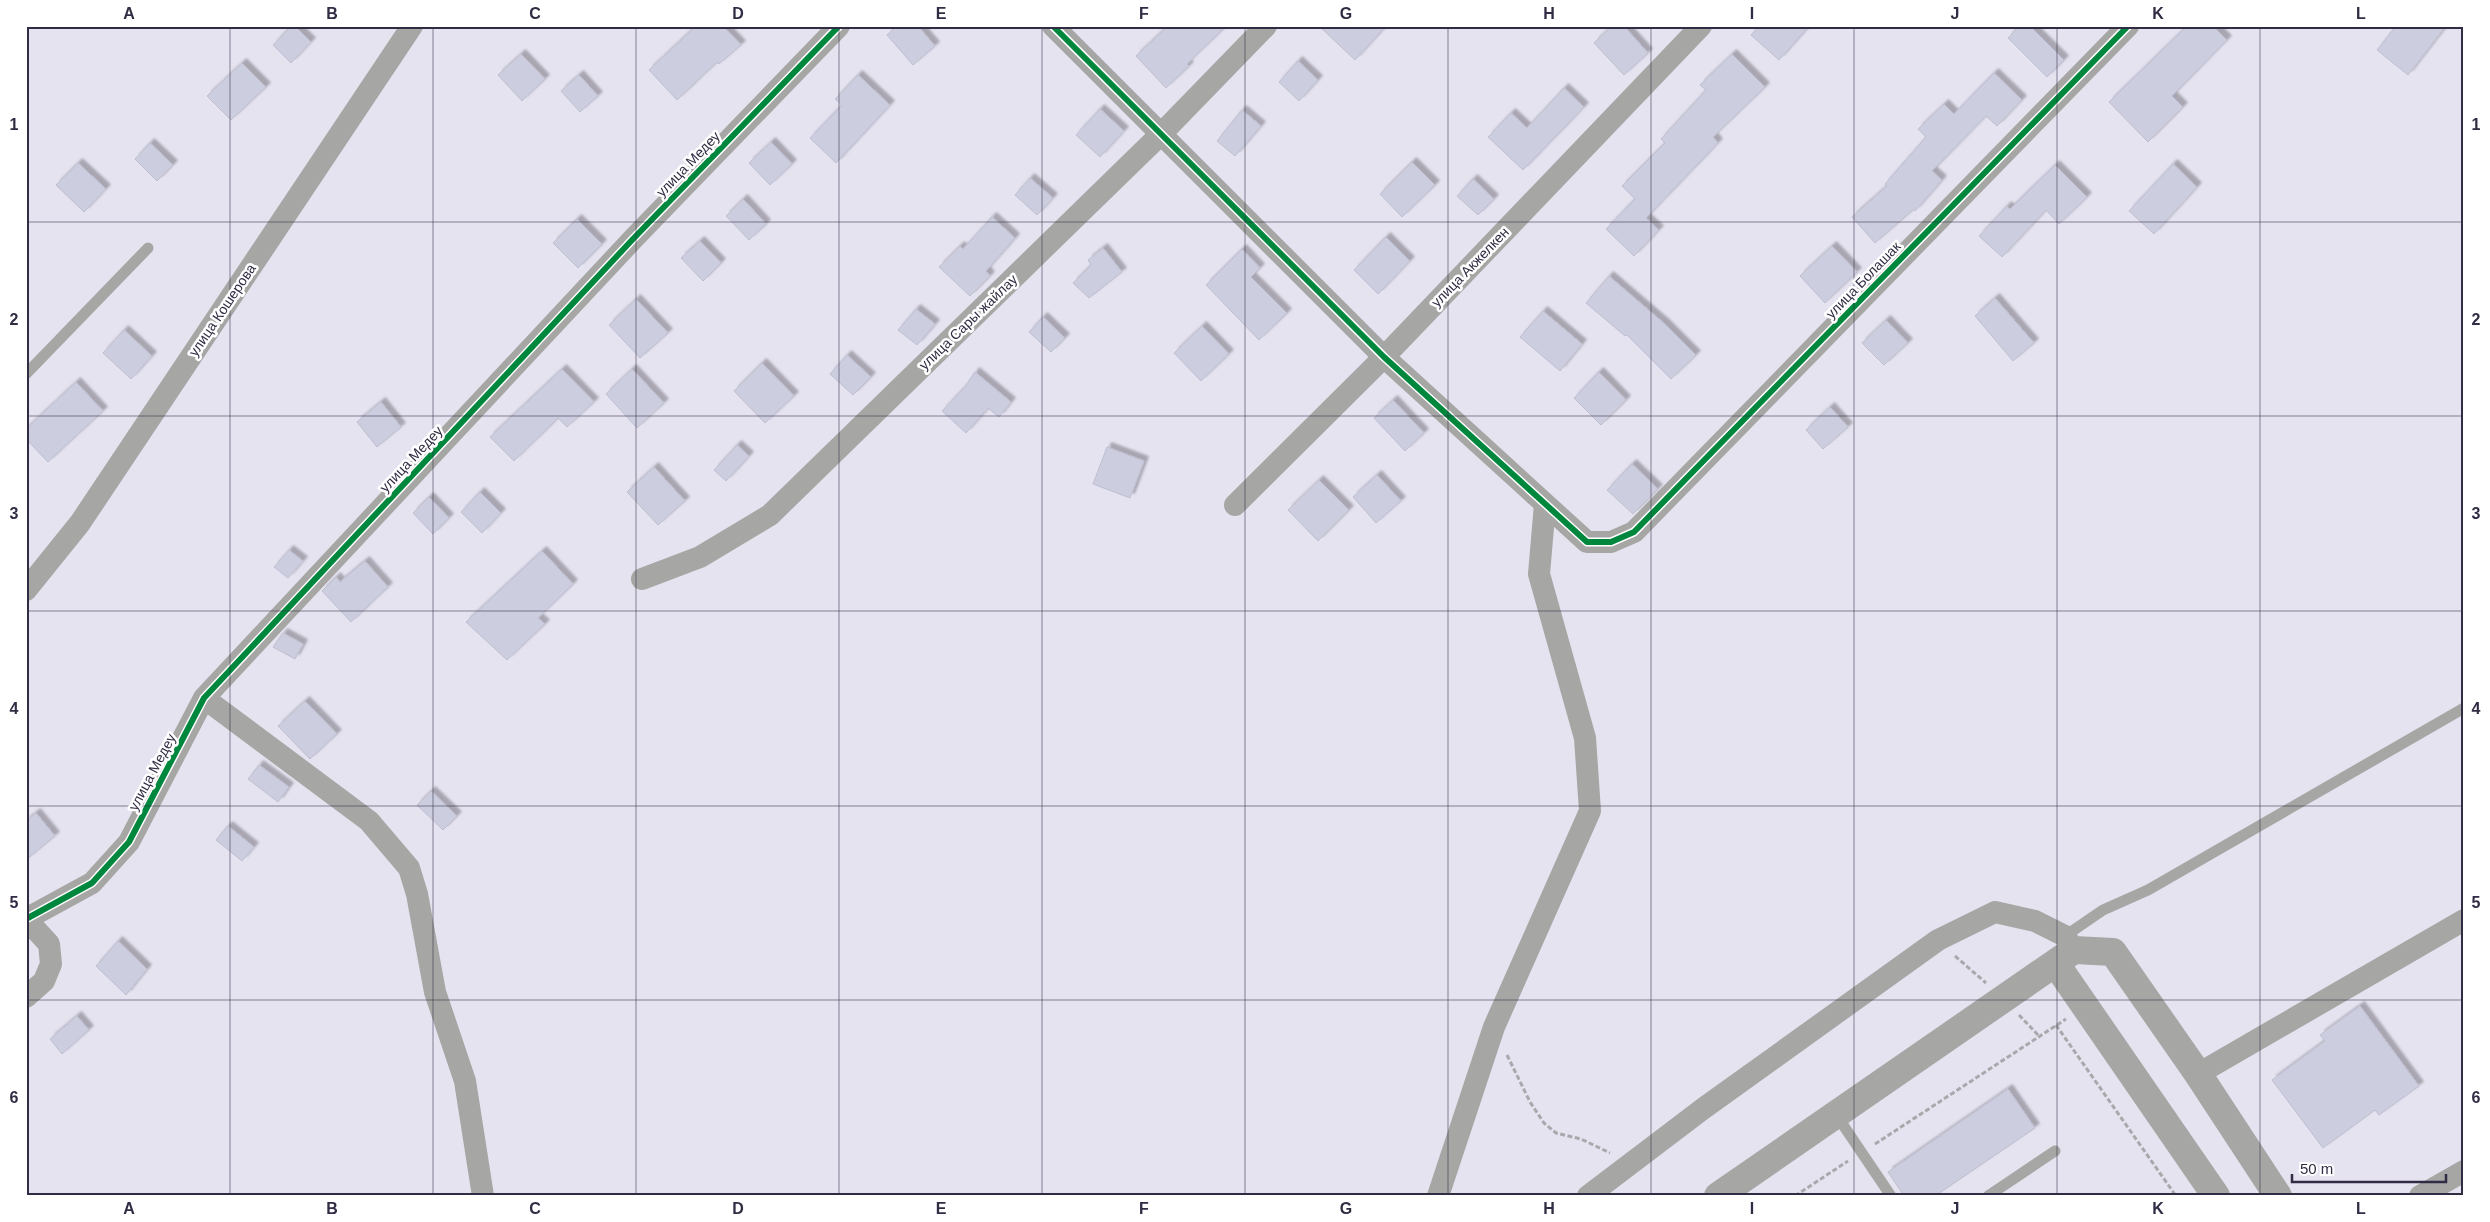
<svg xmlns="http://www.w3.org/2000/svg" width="2490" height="1222" font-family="Arial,sans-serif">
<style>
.building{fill:#cccddf;stroke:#bdbed0;filter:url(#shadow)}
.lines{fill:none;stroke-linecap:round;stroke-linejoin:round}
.path{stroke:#aaa8ac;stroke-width:3;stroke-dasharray:5 2.5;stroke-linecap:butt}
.service{stroke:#a6a7a4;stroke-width:11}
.minor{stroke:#a6a7a4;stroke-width:22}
.tertiary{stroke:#a6a7a4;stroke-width:28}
.cycleway-casing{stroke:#fff;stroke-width:9}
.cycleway{stroke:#00873e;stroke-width:6}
.grid{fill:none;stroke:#312b43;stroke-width:1;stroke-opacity:0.55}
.labels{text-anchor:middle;stroke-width:5;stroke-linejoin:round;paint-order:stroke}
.street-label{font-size:14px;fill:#312b43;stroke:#fff}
.neatline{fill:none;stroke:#312b43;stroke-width:2}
.grid-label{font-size:16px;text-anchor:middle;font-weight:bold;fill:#312b43}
</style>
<defs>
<filter id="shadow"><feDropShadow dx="4.5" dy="-4.5" stdDeviation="1" flood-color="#0004"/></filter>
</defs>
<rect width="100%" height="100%" fill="#e6e3f1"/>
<path class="building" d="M 291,26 L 295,26 L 311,42 L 291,63 L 273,45 Z
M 696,26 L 723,26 L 741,45 L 719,64 L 717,62 L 677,100 L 649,70 Z
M 897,26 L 918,26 L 935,46 L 913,65 L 887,35 Z
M 1168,26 L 1226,26 L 1187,64 L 1189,66 L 1166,88 L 1136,56 Z
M 1319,26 L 1386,26 L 1355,60 Z
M 1612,26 L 1624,26 L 1648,53 L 1624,75 L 1594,43 Z
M 1759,26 L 1809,26 L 1779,60 L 1751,35 Z
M 2019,26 L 2030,26 L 2064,60 L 2047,77 L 2008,38 Z
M 2187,26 L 2213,26 L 2227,40 L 2172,96 L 2183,107 L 2148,142 L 2109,102 Z
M 2396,26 L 2446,26 L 2408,75 L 2377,50 Z
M 521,54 L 545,79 L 522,101 L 498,75 Z
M 1732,54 L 1765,87 L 1713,137 L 1718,143 L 1646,218 L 1659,230 L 1634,256 L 1606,229 L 1635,199 L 1622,186 L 1665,143 L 1661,139 L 1706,90 L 1700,85 Z
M 1298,61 L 1318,80 L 1299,101 L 1279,82 Z
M 242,63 L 266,87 L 231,120 L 207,96 Z
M 1994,73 L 2022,100 L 1997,126 L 1986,116 L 1932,171 L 1942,180 L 1915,211 L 1914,209 L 1875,243 L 1852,217 L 1887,186 L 1885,184 L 1926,137 L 1918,129 L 1944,104 L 1954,114 Z
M 579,75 L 598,96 L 580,112 L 561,91 Z
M 858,75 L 890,105 L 836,163 L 810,138 L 842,105 L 835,99 Z
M 1564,88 L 1584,107 L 1523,170 L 1488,137 L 1511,113 L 1527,128 Z
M 1100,109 L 1124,131 L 1100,157 L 1076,135 Z
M 1242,110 L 1261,126 L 1235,156 L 1217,141 Z
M 771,142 L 792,164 L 770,185 L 749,163 Z
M 150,143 L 173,165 L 157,181 L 135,159 Z
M 1412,162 L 1435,185 L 1402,217 L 1380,194 Z
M 78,163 L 106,189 L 84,212 L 56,185 Z
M 2173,164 L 2197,187 L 2154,234 L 2129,211 Z
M 2055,165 L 2087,197 L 2059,224 L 2046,210 L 2002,257 L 1979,236 L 2007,206 L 2010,209 Z
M 1030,178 L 1053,198 L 1037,215 L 1015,195 Z
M 1473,179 L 1494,199 L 1478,215 L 1457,196 Z
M 743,199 L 766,224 L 749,240 L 726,216 Z
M 992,217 L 1015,238 L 986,271 L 990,276 L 970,296 L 939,267 L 960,246 L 963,249 Z
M 577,219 L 602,244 L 578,268 L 553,243 Z
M 1386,237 L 1410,261 L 1378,294 L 1354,270 Z
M 700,241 L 721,263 L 703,281 L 681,258 Z
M 1832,246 L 1857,272 L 1825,303 L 1800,276 Z
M 1103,248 L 1122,272 L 1089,298 L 1073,283 L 1091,265 L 1088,260 Z
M 1242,249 L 1260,268 L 1251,277 L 1287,313 L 1259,340 L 1206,285 Z
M 1609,276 L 1666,325 L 1696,355 L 1671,379 L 1627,335 L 1625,336 L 1586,303 Z
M 1995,298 L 2034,343 L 2013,361 L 1975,316 Z
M 636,299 L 668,333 L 640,358 L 609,325 Z
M 916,309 L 935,324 L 917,345 L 898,330 Z
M 1543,311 L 1582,344 L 1560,371 L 1520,337 Z
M 1043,317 L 1065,338 L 1051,352 L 1029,332 Z
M 1886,320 L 1908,343 L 1884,365 L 1862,343 Z
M 1202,326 L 1229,354 L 1201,381 L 1174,353 Z
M 124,330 L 152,356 L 131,379 L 103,353 Z
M 847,355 L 871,377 L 853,395 L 830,374 Z
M 762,363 L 794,396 L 765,423 L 734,391 Z
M 562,369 L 594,402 L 567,427 L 558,418 L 514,461 L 490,437 Z
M 632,369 L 664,403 L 637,428 L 606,394 Z
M 975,372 L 1011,402 L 999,417 L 988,408 L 966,433 L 942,411 L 964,388 Z
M 1599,372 L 1626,400 L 1601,425 L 1574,398 Z
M 76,382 L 103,411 L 48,462 L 26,439 L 26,429 Z
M 1393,400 L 1424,433 L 1405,451 L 1374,418 Z
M 381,402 L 401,427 L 377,447 L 357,422 Z
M 1830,407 L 1848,427 L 1823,449 L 1806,430 Z
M 737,445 L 749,456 L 726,481 L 714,470 Z
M 1107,447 L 1144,461 L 1130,498 L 1093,484 Z
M 1632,464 L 1658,489 L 1633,514 L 1607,490 Z
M 654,467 L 685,501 L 658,525 L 627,492 Z
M 1377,475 L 1401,501 L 1376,523 L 1353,497 Z
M 1319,480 L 1349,510 L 1318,541 L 1288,510 Z
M 480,492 L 501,513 L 482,533 L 461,512 Z
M 429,497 L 449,518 L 433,534 L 413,513 Z
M 289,550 L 303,561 L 288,578 L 274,567 Z
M 542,551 L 573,584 L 538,618 L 545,624 L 507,660 L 466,622 Z
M 365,561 L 388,587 L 351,622 L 322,591 L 336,577 L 340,582 Z
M 283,633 L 303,644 L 295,659 L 273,647 Z
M 305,701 L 337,734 L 310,759 L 278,726 Z
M 259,765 L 289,787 L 278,802 L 248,779 Z
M 431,791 L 457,816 L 443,830 L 417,805 Z
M 36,813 L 55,836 L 26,860 L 26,821 Z
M 228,826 L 254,847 L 242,861 L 216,840 Z
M 118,941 L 147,969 L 126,995 L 96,966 Z
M 2360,1006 L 2419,1086 L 2379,1115 L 2375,1110 L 2323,1148 L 2272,1080 L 2325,1041 L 2320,1035 Z
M 77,1016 L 89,1030 L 62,1054 L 50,1039 Z
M 2008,1089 L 2035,1128 L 1935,1196 L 1904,1196 L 1888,1172 Z"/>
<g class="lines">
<path class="path" d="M 1955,956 L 1986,983
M 2019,1015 L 2039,1036
M 2056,1025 L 2176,1196
M 1507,1055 L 1530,1102 L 1544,1123 L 1556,1133 L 1581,1139 L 1610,1153
M 1875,1144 L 2066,1019
M 1795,1196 L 1848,1161"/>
<path class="service" d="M 26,374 L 148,248
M 2065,936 L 2103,910 L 2148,890 L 2464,708
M 1837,1116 L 1891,1196
M 1988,1196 L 2055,1151"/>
<path class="minor" d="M 1053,26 L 1384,357 L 1587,542 L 1611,542 L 1634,532 L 2128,26
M 1235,505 L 1384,357 L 1701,26
M 642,579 L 700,557 L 770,515 L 1162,133 L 1266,26
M 26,590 L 80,523 L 412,26
M 204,698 L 369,821 L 409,868 L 417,894 L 435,992 L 465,1081 L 483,1196
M 26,919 L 92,883 L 129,842 L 204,698 L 633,239 L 839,26
M 26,919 L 49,944 L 51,964 L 44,981 L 26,997
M 2198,1074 L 2464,920
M 1438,1196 L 1494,1027 L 1590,811 L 1585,738 L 1539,574 L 1545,504
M 1588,1196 L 1704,1108 L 1938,940 L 1995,912 L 2035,921 L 2065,936 L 2074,950
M 2420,1196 L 2464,1171"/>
<path class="tertiary" d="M 2056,964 L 2216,1196
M 1718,1196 L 2074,950 L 2113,952 L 2198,1074 L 2278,1196"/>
<defs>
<path id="cycleway" d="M 1053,26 L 1384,357 L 1587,542 L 1611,542 L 1634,532 L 2128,26
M 26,919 L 92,883 L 129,842 L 204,698 L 633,239 L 839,26"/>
</defs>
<use href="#cycleway" class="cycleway-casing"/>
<use href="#cycleway" class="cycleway"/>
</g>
<path class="grid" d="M 230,26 L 230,1196M 433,26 L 433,1196M 636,26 L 636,1196M 839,26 L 839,1196M 1042,26 L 1042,1196M 1245,26 L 1245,1196M 1448,26 L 1448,1196M 1651,26 L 1651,1196M 1854,26 L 1854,1196M 2057,26 L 2057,1196M 2260,26 L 2260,1196M 26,222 L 2464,222M 26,416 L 2464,416M 26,611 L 2464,611M 26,806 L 2464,806M 26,1000 L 2464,1000"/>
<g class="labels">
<g class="street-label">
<text transform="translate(688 164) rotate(-46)" y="5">улица Медеу</text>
<text transform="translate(1470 267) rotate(-46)" y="5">улица Акжелкен</text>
<text transform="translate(1863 280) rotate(-46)" y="5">улица Болашак</text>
<text transform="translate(222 310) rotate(-56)" y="5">улица Кошерова</text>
<text transform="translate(968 322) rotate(-44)" y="5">улица Сары жайлау</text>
<text transform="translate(411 459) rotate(-47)" y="5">улица Медеу</text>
<text transform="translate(152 772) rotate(-62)" y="5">улица Медеу</text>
</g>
</g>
<rect width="2490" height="1222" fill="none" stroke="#ffffff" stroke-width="55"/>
<path d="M2292 1174v8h154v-8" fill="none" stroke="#312b43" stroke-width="2.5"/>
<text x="2300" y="1174" font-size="15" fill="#312b43" stroke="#ffffff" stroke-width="4" paint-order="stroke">50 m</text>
<rect x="28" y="28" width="2434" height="1166" class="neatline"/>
<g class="grid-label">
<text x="129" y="19">A</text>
<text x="332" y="19">B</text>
<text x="535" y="19">C</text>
<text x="738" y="19">D</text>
<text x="941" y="19">E</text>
<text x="1144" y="19">F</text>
<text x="1346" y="19">G</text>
<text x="1549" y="19">H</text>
<text x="1752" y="19">I</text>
<text x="1955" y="19">J</text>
<text x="2158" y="19">K</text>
<text x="2361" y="19">L</text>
<text x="14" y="130">1</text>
<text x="2476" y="130">1</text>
<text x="14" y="325">2</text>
<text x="2476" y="325">2</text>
<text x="14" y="519">3</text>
<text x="2476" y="519">3</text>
<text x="14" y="714">4</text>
<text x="2476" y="714">4</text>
<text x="14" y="908">5</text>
<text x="2476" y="908">5</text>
<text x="14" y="1103">6</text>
<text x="2476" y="1103">6</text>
<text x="129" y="1214">A</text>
<text x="332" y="1214">B</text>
<text x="535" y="1214">C</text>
<text x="738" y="1214">D</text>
<text x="941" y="1214">E</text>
<text x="1144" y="1214">F</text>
<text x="1346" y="1214">G</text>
<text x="1549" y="1214">H</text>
<text x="1752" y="1214">I</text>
<text x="1955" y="1214">J</text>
<text x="2158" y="1214">K</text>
<text x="2361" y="1214">L</text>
</g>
</svg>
